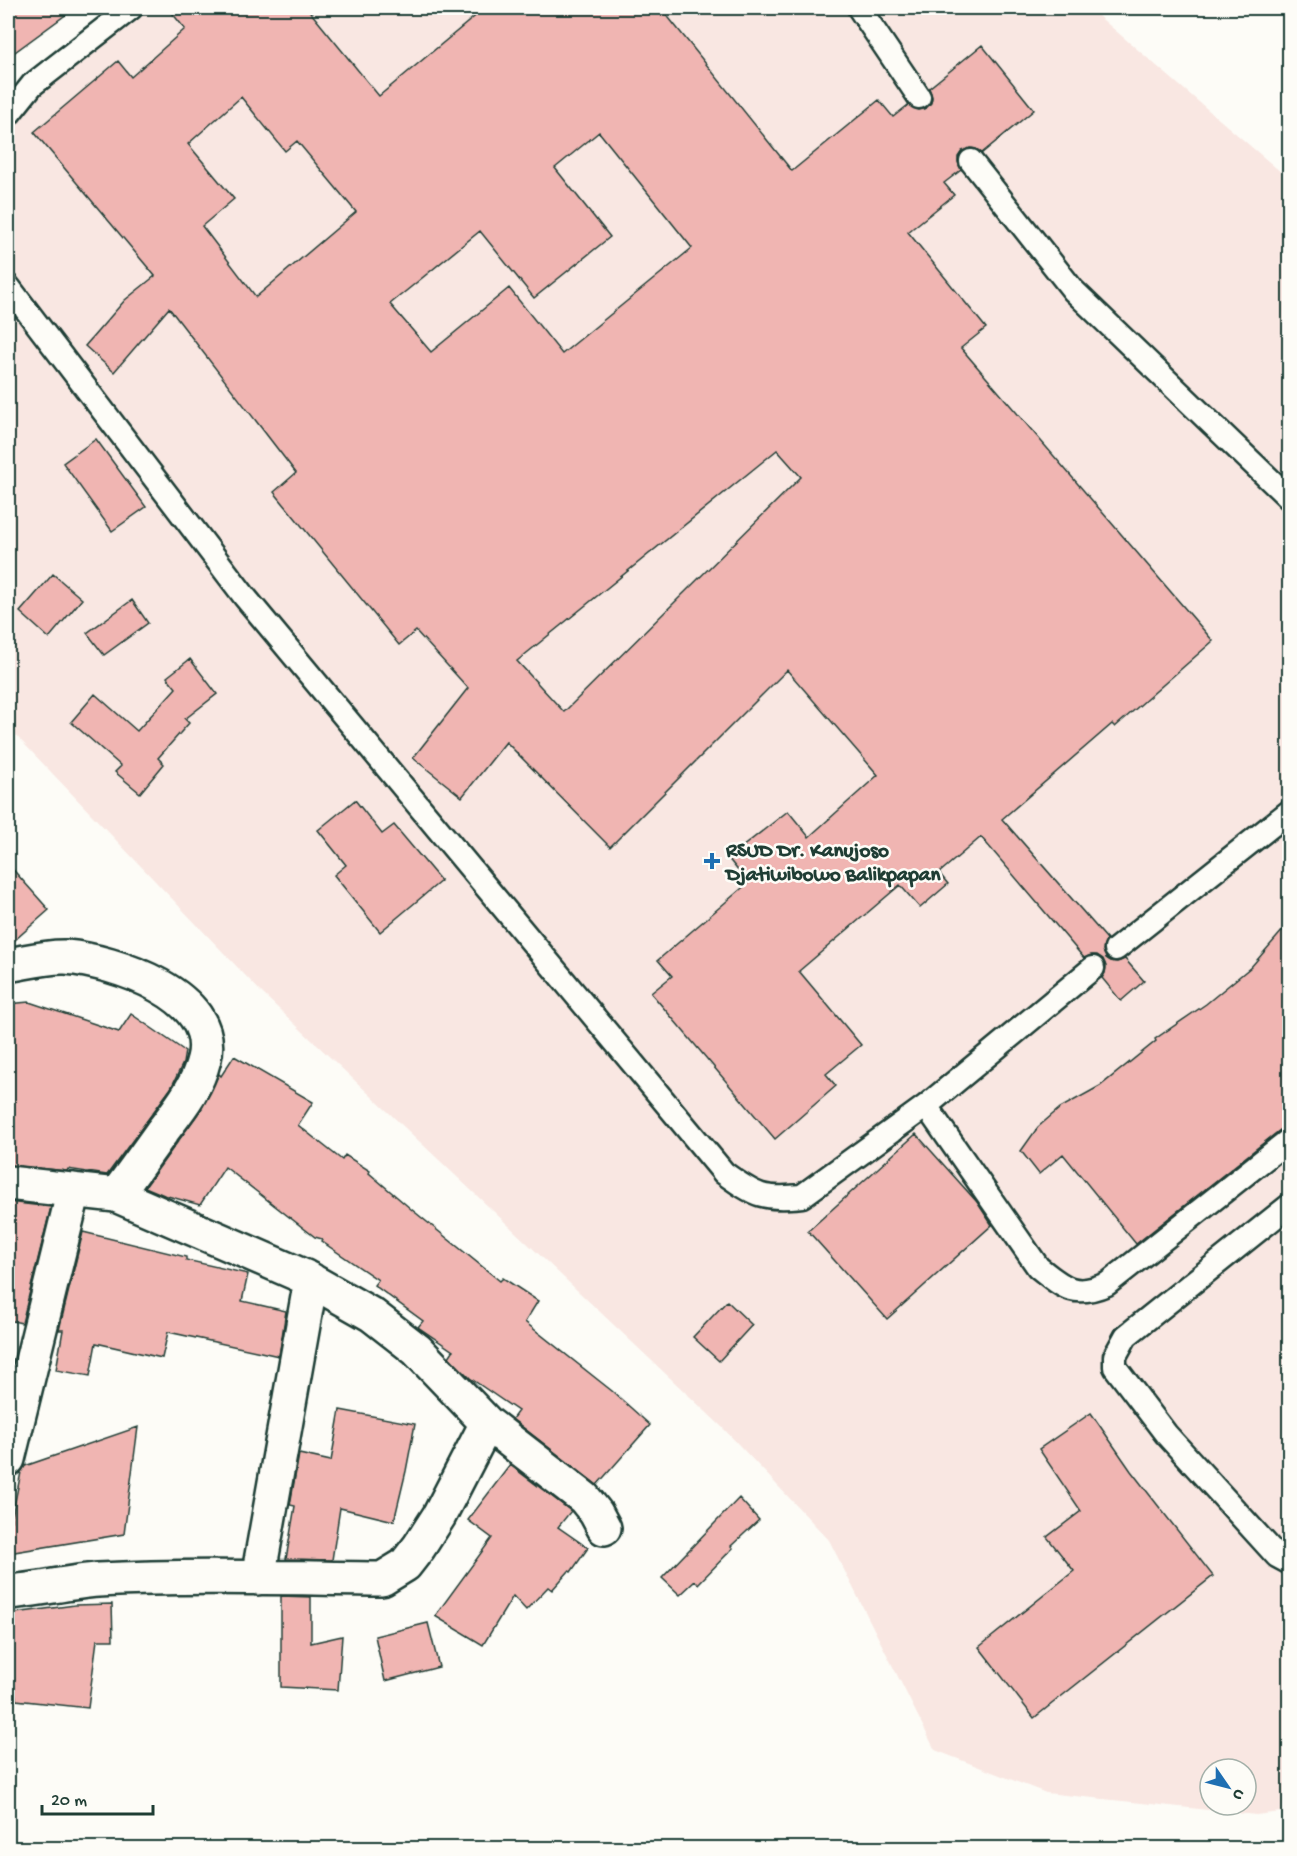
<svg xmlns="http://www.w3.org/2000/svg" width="1297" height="1856" font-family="'Gochi Hand',sans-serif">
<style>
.built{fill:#f9e7e2;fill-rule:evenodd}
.building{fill:#f0b5b2;stroke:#1f3d34;stroke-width:1.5;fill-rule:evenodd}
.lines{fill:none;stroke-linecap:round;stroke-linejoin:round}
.service-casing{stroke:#1f3d34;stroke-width:27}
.minor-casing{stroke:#1f3d34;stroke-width:38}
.service{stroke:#fdfcf7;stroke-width:22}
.minor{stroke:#fdfcf7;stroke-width:33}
.poi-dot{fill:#1f6fb2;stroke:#fdfcf7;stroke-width:2}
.labels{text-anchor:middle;stroke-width:5;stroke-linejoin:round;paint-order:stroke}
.poi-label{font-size:21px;font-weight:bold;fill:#1f3d34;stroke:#fdfcf7;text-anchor:start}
</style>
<rect width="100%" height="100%" fill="#fdfcf7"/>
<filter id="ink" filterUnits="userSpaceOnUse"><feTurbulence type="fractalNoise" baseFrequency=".0167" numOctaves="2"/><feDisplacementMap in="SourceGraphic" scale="12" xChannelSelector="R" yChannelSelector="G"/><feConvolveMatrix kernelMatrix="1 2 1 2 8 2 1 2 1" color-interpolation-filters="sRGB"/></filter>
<g filter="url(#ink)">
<path class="built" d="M 118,8 L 1089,8 L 1289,179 L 1289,1811 L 1256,1815 L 1046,1793 L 935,1750 L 829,1540 L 722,1427 L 263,994 L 8,727 L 8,102 ZM 1210,1769 L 1246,1769 L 1246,1805 L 1210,1805 Z"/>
<path class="building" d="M 8,8 L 75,8 L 8,57 Z
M 168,8 L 307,8 L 379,96 L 485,8 L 661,8 L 792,171 L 879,100 L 893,117 L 908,105 L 919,110 L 926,108 L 931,103 L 932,97 L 929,88 L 982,45 L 1034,110 L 982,153 L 976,149 L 970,148 L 962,151 L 958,157 L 958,162 L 961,170 L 944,183 L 954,195 L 908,232 L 986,328 L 961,348 L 1213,641 L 1115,727 L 1112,724 L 1002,819 L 1107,939 L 1103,950 L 1106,958 L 1111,961 L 1117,962 L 1125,959 L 1144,981 L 1121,1001 L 1102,978 L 1105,973 L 1106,966 L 1103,959 L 1097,955 L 1091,955 L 1084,958 L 981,837 L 939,873 L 948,884 L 920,908 L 900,885 L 799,971 L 861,1045 L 826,1074 L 836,1086 L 775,1139 L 651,993 L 672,976 L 658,960 L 748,883 L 728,858 L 788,811 L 809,837 L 878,775 L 787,670 L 610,847 L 506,742 L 462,797 L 413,758 L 468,688 L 416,631 L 399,645 L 274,492 L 296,473 L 169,308 L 114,372 L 85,346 L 125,300 L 155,276 L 34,132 L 118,61 L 131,77 L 185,29 ZM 241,97 L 285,151 L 297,141 L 356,212 L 256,297 L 202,226 L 234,199 L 188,144 ZM 599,132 L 692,248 L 562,354 L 509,288 L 431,352 L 390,304 L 480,231 L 534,298 L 610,237 L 555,168 ZM 777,450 L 801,477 L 564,712 L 517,661 Z
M 96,439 L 146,507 L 112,531 L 63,463 Z
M 53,574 L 82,599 L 49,638 L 20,612 Z
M 132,600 L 148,623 L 104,655 L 87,633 Z
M 190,659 L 217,694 L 185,719 L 189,723 L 158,758 L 164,764 L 140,793 L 115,772 L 121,766 L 71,722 L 95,694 L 137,731 L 176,688 L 167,677 Z
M 355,800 L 382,834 L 394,825 L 441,881 L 380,932 L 334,875 L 346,865 L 318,830 Z
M 8,864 L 49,910 L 8,946 Z
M 1290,922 L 1290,1122 L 1136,1244 L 1063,1154 L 1039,1174 L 1021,1151 L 1038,1127 L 1060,1108 L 1100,1086 L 1156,1041 L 1155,1039 L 1206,1004 L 1251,967 Z
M 29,1002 L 119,1032 L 131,1014 L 185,1051 L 183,1063 L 171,1088 L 107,1175 L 68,1169 L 67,1171 L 8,1165 L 8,1004 Z
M 234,1056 L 313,1102 L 298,1125 L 342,1160 L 345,1155 L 370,1171 L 369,1173 L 411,1209 L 500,1281 L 503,1278 L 538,1301 L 525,1322 L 612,1391 L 650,1425 L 597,1485 L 512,1419 L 518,1411 L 470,1378 L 449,1357 L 453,1351 L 418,1327 L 423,1321 L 374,1285 L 378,1280 L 321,1241 L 322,1239 L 315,1237 L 225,1167 L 200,1205 L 164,1195 L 145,1187 L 202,1108 L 219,1074 L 221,1076 Z
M 916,1134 L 977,1202 L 992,1225 L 887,1319 L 808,1231 Z
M 8,1202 L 51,1207 L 22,1323 L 8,1320 Z
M 83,1232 L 186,1257 L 186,1260 L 248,1274 L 242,1301 L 286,1311 L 279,1356 L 168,1332 L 162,1358 L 96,1343 L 90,1376 L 56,1370 L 63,1330 L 59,1330 Z
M 727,1301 L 752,1325 L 719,1361 L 693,1337 Z
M 340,1410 L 415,1424 L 406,1471 L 394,1521 L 340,1508 L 332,1560 L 286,1559 L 295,1506 L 290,1505 L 299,1454 L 331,1461 Z
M 1091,1413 L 1131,1471 L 1213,1576 L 1034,1718 L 979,1647 L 1074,1571 L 1047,1537 L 1081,1511 L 1039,1449 Z
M 138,1427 L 124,1534 L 8,1553 L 8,1536 L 21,1472 L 25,1466 Z
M 510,1465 L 571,1511 L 558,1527 L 588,1548 L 571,1572 L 569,1571 L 552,1590 L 548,1587 L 526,1610 L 513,1596 L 483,1645 L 435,1616 L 492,1538 L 468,1520 Z
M 739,1498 L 759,1520 L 731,1546 L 733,1548 L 698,1584 L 695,1581 L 680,1595 L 662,1578 Z
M 281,1596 L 311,1597 L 311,1643 L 342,1636 L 338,1690 L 281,1687 Z
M 112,1604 L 113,1640 L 97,1640 L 88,1708 L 16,1700 L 8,1634 L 8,1614 L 75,1605 Z
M 428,1623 L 439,1667 L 385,1681 L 375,1636 Z"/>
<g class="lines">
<defs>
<path id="service" d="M 859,8 L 919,97
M 8,115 L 32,85 L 131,8
M 971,161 L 1073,290 L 1290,499
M 8,286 L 245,597 L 724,1173 C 756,1196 763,1200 802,1196 L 926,1106 L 1093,968
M 1116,949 L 1290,811
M 926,1106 L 1038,1267 C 1064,1288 1074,1298 1107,1284 L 1290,1139
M 1290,1205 L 1126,1336 L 1115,1356 L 1115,1367 L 1166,1434 L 1277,1556 L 1290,1563"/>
<path id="minor" d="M 8,965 C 26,962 47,956 66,957 C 113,961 220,995 204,1059 C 197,1088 179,1109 161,1133 C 146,1154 131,1175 116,1195
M 8,1183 L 116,1195 L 305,1277 L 372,1315 L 417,1350 L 487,1423 L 439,1516 L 419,1547 L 405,1565 L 382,1579 C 287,1578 192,1575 98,1580 C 68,1582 38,1590 8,1592
M 487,1423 L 584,1498 L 596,1513 L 604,1528
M 8,1459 L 74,1190
M 258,1578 L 311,1280"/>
</defs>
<use href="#service" class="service-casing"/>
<use href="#minor" class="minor-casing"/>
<use href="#service" class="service"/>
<use href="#minor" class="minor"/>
</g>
</g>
<path class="poi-dot" d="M709 852h6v6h6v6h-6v6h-6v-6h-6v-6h6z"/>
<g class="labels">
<g class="poi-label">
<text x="726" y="856">RSUD Dr. Kanujoso<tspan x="726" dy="24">Djatiwibowo Balikpapan</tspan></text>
</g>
</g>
<rect width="1297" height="1856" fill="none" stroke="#fdfcf7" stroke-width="30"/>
<rect x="15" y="15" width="1267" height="1826" fill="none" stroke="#1f3d34" stroke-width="2" filter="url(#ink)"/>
<g transform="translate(1228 1787) rotate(125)"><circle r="28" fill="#fdfcf7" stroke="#a4b0a9" stroke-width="1.5"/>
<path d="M0-4.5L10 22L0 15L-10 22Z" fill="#1f6fb2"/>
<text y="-9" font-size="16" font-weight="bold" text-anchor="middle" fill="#1f3d34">U</text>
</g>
<path d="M42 1805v9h111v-9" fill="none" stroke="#1f3d34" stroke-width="3"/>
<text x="51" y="1805" font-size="18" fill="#1f3d34" stroke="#fdfcf7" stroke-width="4.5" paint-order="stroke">20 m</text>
</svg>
